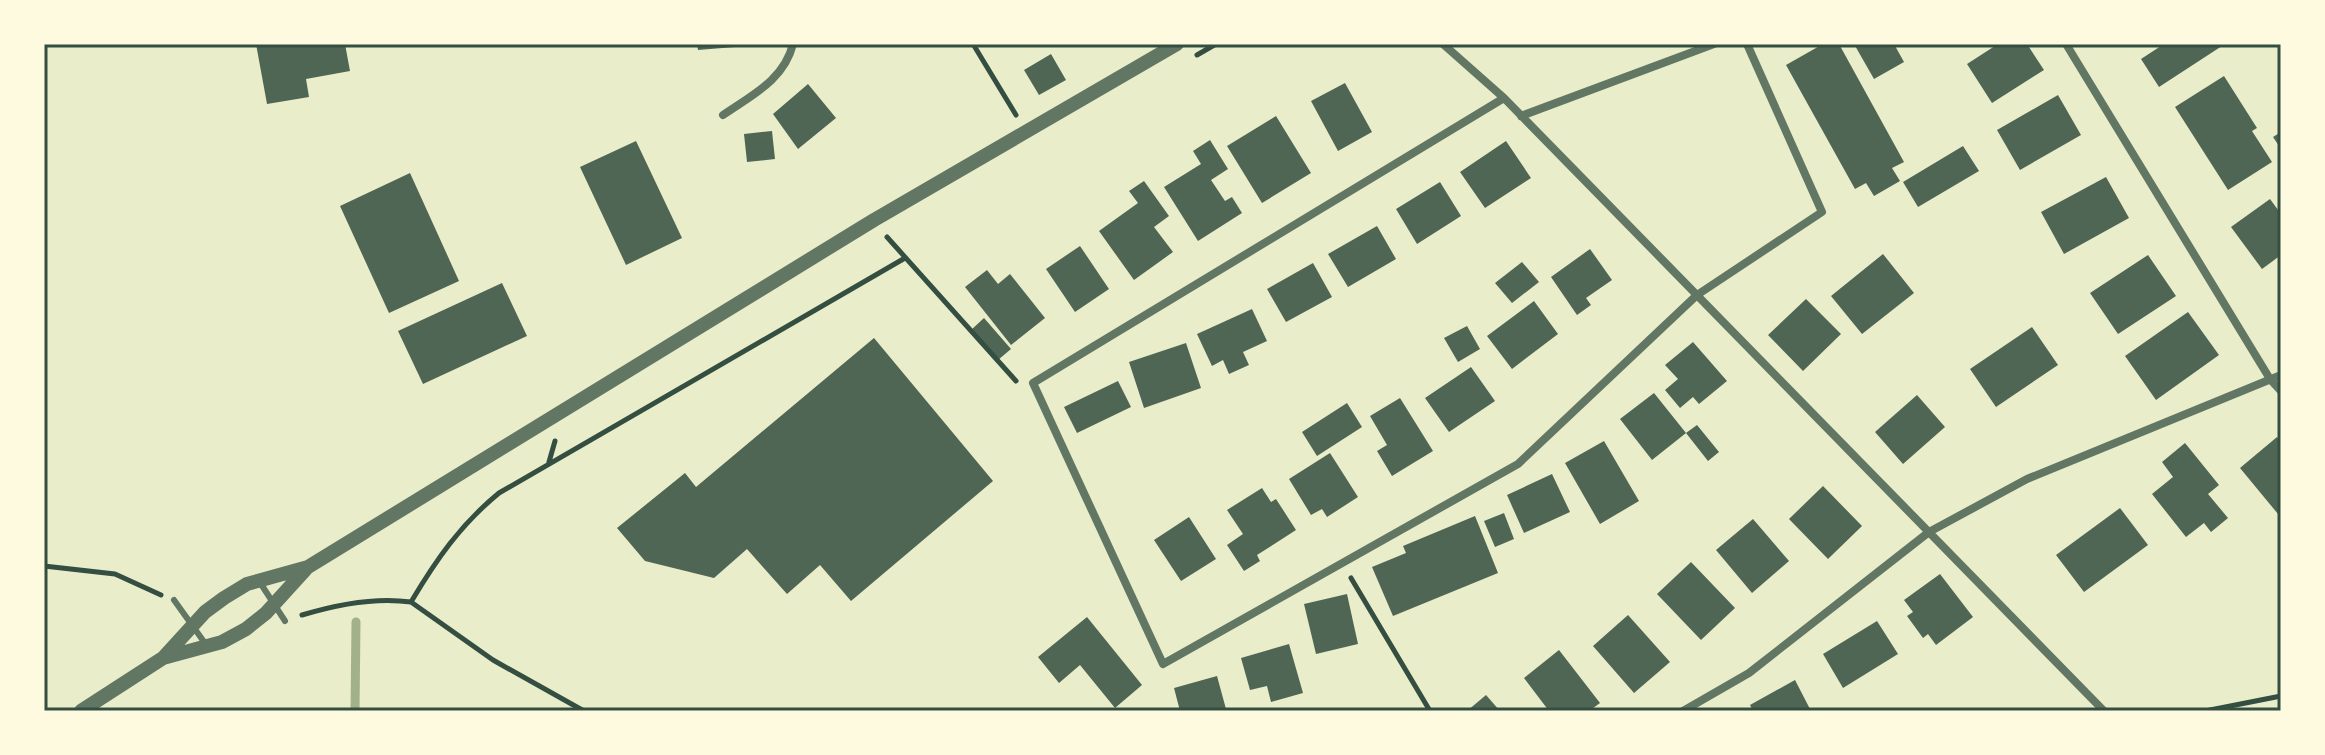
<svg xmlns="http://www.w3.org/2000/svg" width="2325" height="755" font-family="'Golos Text',sans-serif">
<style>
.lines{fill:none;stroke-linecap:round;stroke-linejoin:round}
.stream{stroke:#a3b18a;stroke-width:9}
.building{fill:#4f6655}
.path{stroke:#344e41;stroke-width:5}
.service{stroke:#617663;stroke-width:6}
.minor{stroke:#617663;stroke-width:8}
.tertiary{stroke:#617663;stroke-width:14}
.neatline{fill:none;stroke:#344e41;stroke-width:3}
</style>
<rect width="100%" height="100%" fill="#e9edc9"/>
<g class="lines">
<path class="stream" d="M 355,711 L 356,622"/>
</g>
<path class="building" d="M 256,44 L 345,44 L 350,71 L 306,79 L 309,97 L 267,104 Z
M 697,44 L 747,44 L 747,46 L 698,50 Z
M 1823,44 L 1839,44 L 1904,162 L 1892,168 L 1900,181 L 1874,196 L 1866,183 L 1855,189 L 1786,65 Z
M 1854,44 L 1894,44 L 1904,62 L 1874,79 Z
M 1998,44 L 2027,44 L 2044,70 L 1992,103 L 1967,64 Z
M 2164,44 L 2225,44 L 2159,87 L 2141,59 Z
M 1051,54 L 1066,80 L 1039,95 L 1024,70 Z
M 2224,76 L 2257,128 L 2252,131 L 2272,162 L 2228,190 L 2175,107 Z
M 1345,83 L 1372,132 L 1338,151 L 1311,101 Z
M 808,84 L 836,118 L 798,149 L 773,114 Z
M 2058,95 L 2081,135 L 2020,170 L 1997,130 Z
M 1276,116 L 1311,173 L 1262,203 L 1227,146 Z
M 772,131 L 775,159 L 747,162 L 744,134 Z
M 2281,132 L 2281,149 L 2273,137 Z
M 1210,140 L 1228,169 L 1211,180 L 1225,201 L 1232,197 L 1242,213 L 1198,241 L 1164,187 L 1201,164 L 1193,151 Z
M 636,141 L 682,238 L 626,265 L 580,167 Z
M 1506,141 L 1531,178 L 1485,208 L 1460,172 Z
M 1963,146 L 1979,171 L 1918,207 L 1903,182 Z
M 410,173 L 459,281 L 389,313 L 340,206 Z
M 2106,177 L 2129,218 L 2064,254 L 2041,212 Z
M 1144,181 L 1169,216 L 1154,227 L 1173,252 L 1134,280 L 1099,231 L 1138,203 L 1129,191 Z
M 1440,182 L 1461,216 L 1417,244 L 1396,209 Z
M 2270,199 L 2281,214 L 2281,255 L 2262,269 L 2231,227 Z
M 1377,226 L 1396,259 L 1348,287 L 1328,254 Z
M 1080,246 L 1109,289 L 1075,312 L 1046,269 Z
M 1590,249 L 1612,280 L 1586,298 L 1591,305 L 1577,315 L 1551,277 Z
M 1883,254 L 1914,293 L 1862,334 L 1831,296 Z
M 2148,255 L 2176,296 L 2118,334 L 2090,293 Z
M 1522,262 L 1539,282 L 1512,303 L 1495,283 Z
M 1313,263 L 1332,297 L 1286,322 L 1267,289 Z
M 987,270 L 998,284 L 1010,274 L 1045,318 L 1011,345 L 965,287 Z
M 502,283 L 527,336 L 423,384 L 398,331 Z
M 1806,299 L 1841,334 L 1803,371 L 1768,335 Z
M 1534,301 L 1558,334 L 1512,369 L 1487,336 Z
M 1252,309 L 1267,341 L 1243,352 L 1249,365 L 1229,374 L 1223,360 L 1212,366 L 1197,334 Z
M 2188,312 L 2219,355 L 2156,400 L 2125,356 Z
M 984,318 L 1011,349 L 998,360 L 971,330 Z
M 1467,326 L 1480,349 L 1458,362 L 1444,338 Z
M 2032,327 L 2058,365 L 1996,407 L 1970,369 Z
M 874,338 L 993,481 L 851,601 L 820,565 L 787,594 L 747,549 L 714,578 L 645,561 L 617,528 L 685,473 L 696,487 Z
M 1693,342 L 1727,381 L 1699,404 L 1693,397 L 1680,408 L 1665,390 L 1678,379 L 1665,365 Z
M 1186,343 L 1201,388 L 1144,408 L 1129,362 Z
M 1471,367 L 1495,401 L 1449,432 L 1425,398 Z
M 1118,381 L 1131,407 L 1077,433 L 1064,407 Z
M 1654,393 L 1686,433 L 1652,460 L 1620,419 Z
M 1917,395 L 1945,427 L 1903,464 L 1875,432 Z
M 1400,398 L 1433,451 L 1392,476 L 1377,451 L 1387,445 L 1370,416 Z
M 1347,403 L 1362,427 L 1317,456 L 1302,432 Z
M 1697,425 L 1719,452 L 1708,461 L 1686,433 Z
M 2277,437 L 2281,443 L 2281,511 L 2278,514 L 2240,468 Z
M 1604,441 L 1639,501 L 1600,524 L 1565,463 Z
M 2185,443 L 2219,485 L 2208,494 L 2228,518 L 2211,532 L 2204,523 L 2186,537 L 2152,494 L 2173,477 L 2162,462 Z
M 1330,453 L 1358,497 L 1327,517 L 1322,509 L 1311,515 L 1289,479 Z
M 1552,474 L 1570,512 L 1524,533 L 1507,495 Z
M 1823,486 L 1862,526 L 1828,559 L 1789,519 Z
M 1262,488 L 1271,502 L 1276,499 L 1296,530 L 1257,555 L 1260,561 L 1244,571 L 1227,545 L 1243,534 L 1227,510 Z
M 2120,508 L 2148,545 L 2084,592 L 2056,555 Z
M 1504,513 L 1514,539 L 1495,547 L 1484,521 Z
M 1475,516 L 1498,573 L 1393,616 L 1372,567 L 1406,553 L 1403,546 Z
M 1189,517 L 1216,559 L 1181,581 L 1154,540 Z
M 1753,519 L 1789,561 L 1752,593 L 1716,550 Z
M 1691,562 L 1735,608 L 1701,640 L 1657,594 Z
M 1940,574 L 1973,617 L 1936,645 L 1928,634 L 1923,638 L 1907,616 L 1913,612 L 1904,600 Z
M 1347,594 L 1358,644 L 1316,654 L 1304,604 Z
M 1628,615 L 1670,662 L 1634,693 L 1593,646 Z
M 1087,617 L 1142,685 L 1115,708 L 1080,665 L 1059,683 L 1038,657 Z
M 1877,621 L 1898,654 L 1843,688 L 1823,654 Z
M 1289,644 L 1303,693 L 1271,702 L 1267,686 L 1250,690 L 1241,658 Z
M 1559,650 L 1600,703 L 1589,711 L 1549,711 L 1524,678 Z
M 1217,676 L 1226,709 L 1180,711 L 1174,688 Z
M 1795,680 L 1811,711 L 1753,711 L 1750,705 Z
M 1486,695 L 1500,711 L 1467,711 Z"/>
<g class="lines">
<path class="path" d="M 973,44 L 1016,115
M 1197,55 L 1216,44
M 887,237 L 1016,381
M 549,462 L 555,441
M 44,566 L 115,574 L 161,595
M 1351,578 L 1430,711
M 411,602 C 436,560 460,525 499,493 L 905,258
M 302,615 C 335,605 376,597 411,602 L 493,660 L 584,711
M 2205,711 L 2281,696"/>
<path class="service" d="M 259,581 L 285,621
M 174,600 L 207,646"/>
<path class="minor" d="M 1443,44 L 1504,98 L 2104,711
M 2066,44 L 2270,379 L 2281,391
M 1504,98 L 1033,383 L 1163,664 L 1518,464 L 1697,295 L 1822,212 L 1747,44
M 723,115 C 752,95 784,80 793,44
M 1521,116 L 1714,44
M 1683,711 L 1749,673 L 1929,532 L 2027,479 L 2281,375"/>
<path class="tertiary" d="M 163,658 L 205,612 L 224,598 L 247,584 L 308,567 L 874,220 L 1177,44
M 81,711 L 163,658 L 222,642 L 246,629 L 266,613 L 306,569"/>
</g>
<rect width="2325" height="755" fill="none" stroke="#fefae0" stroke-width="92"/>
<rect x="46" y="46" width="2233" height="663" class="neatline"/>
</svg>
